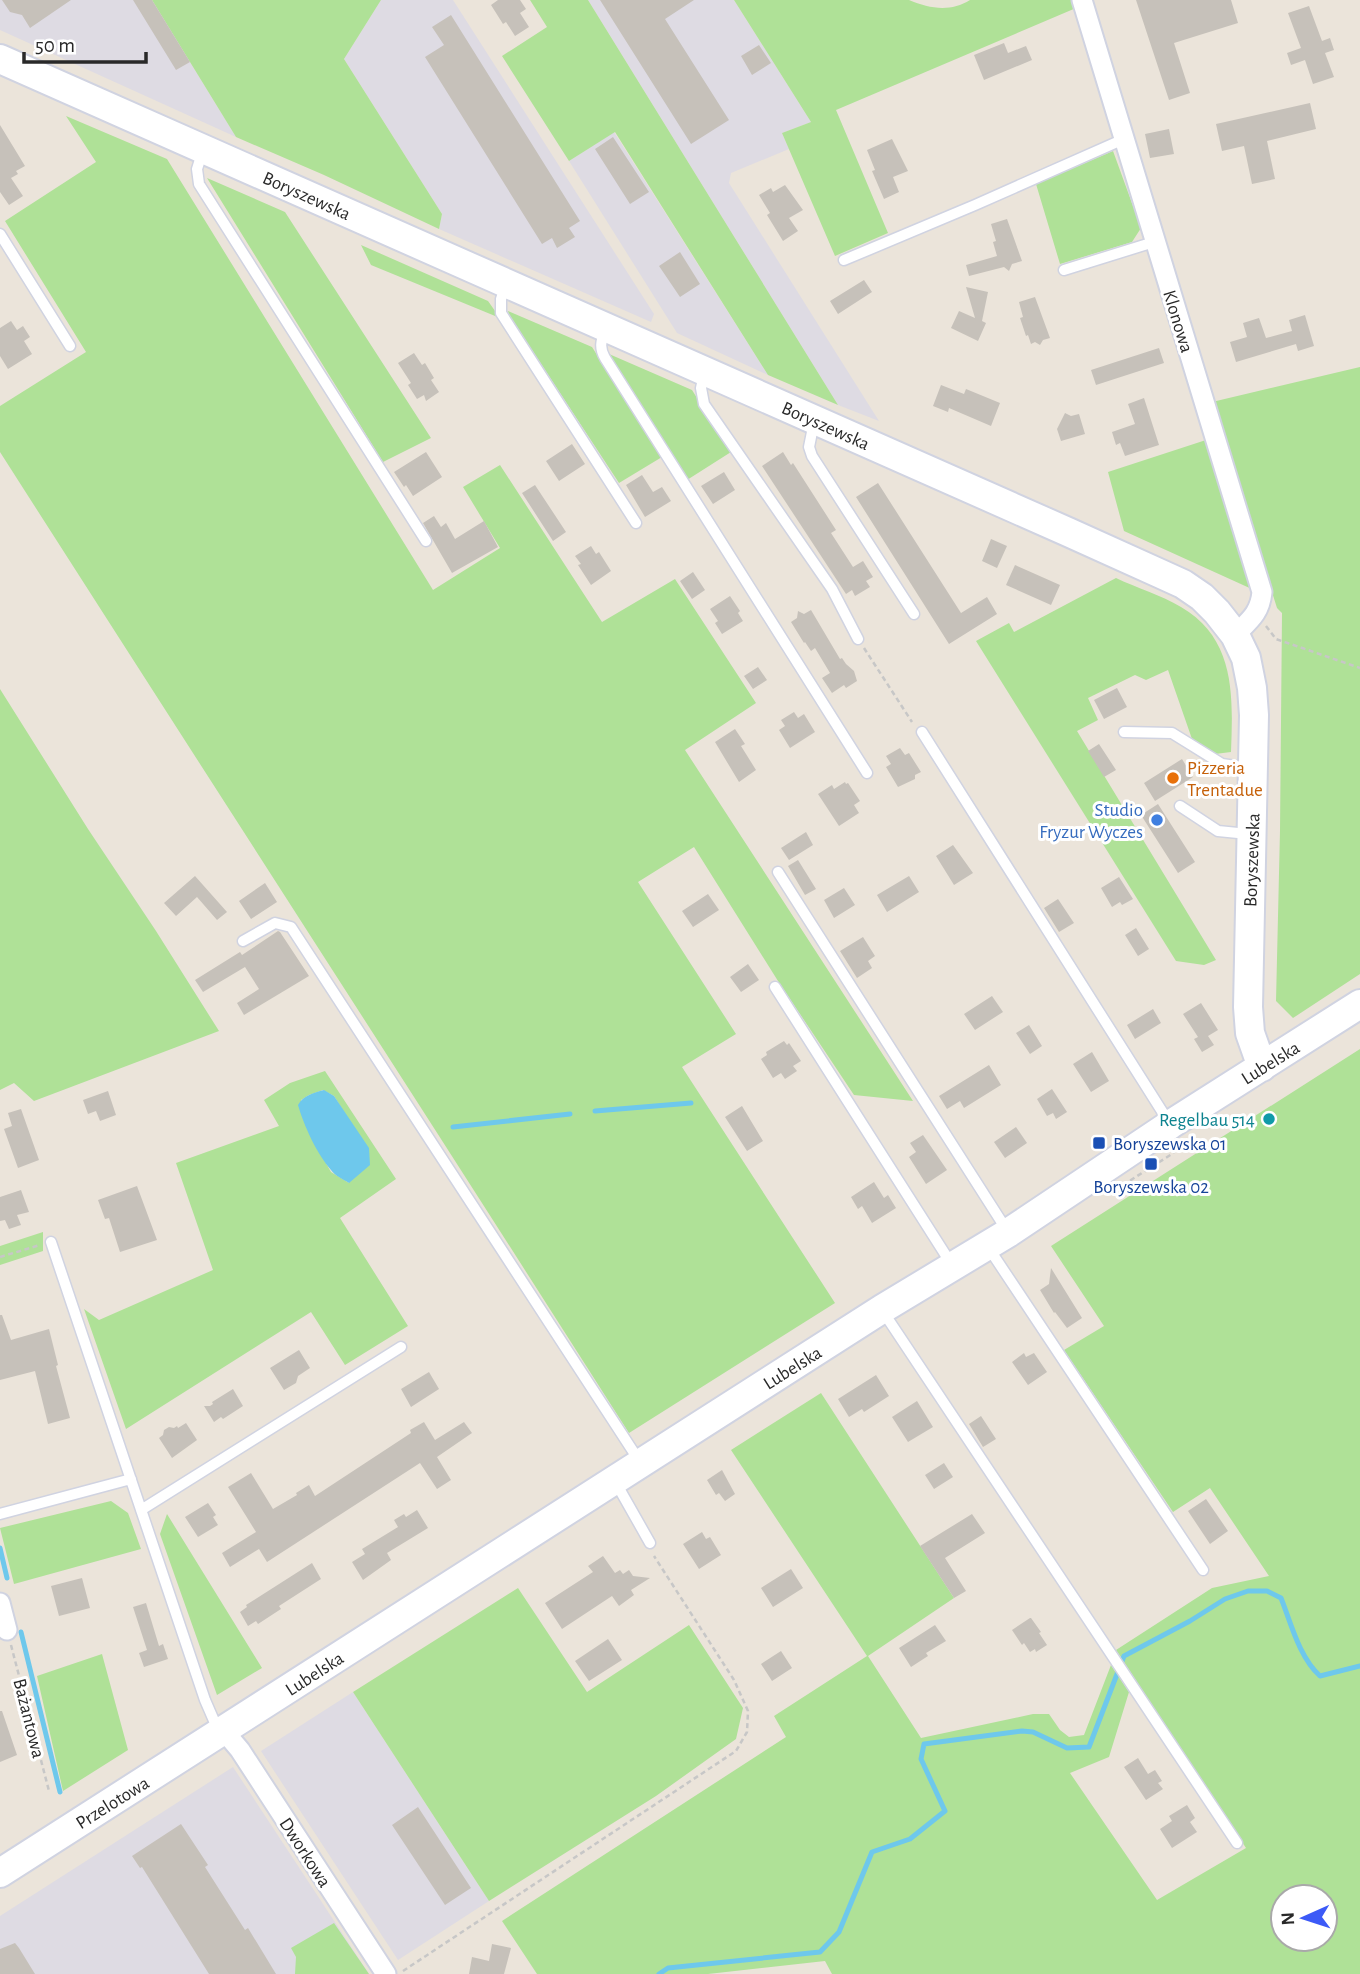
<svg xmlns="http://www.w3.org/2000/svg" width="1360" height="1974" font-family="'Alegreya Sans',sans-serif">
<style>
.industrial{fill:#dedbe3}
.green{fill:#afe197;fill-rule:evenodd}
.water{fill:#6ec8ec}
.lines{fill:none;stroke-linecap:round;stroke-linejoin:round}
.stream{stroke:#6ec8ec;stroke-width:5}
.building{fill:#c6c1ba}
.lane-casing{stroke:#d0d3e1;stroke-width:13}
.street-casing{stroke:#d0d3e1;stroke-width:23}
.secondary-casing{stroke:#d0d3e1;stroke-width:32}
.path{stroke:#c7c7c7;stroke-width:2.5;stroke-dasharray:5 3.5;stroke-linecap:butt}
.lane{stroke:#fff;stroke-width:10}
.street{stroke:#fff;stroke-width:19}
.secondary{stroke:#fff;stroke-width:28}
.food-dot{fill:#e8710a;stroke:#fff;stroke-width:2.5}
.shop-dot{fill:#3f7fe0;stroke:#fff;stroke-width:2.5}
.culture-dot{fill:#0f9aa8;stroke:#fff;stroke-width:2.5}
.transit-dot{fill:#1a4fb4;stroke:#fff;stroke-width:2.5}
.labels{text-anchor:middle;stroke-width:6;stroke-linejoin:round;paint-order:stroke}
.street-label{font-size:19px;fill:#292929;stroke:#fff}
.food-label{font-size:19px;fill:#c56008;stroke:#fff;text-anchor:start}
.shop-label{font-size:19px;fill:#366cbe;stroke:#fff;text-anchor:end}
.culture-label{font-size:19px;fill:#0d838f;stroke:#fff;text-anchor:end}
.transit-label{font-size:19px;fill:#164399;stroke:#fff;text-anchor:start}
</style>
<rect width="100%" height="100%" fill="#ebe4da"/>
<path class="industrial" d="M 0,0 L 152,0 L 236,137 L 0,30 Z
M 381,0 L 453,0 L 654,314 L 651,322 L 439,229 L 442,214 L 344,59 Z
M 588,0 L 734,0 L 811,122 L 782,133 L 789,149 L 731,173 L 729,183 L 879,421 L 838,405 Z
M 614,132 L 768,375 L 677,333 L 569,161 Z
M 353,1692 L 489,1901 L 398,1960 L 261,1751 Z
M 233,1767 L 369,1974 L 0,1974 L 0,1916 Z"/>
<path class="green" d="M 152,0 L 381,0 L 344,59 L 442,214 L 439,229 L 324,175 L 236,137 Z
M 530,0 L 588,0 L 838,405 L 768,375 L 615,132 L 569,161 L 502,56 L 547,27 Z
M 734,0 L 909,0 C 930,9 951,12 970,0 L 1073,0 L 1076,8 L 836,110 L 888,233 L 835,256 L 782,133 L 811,122 Z
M 66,116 L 167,159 L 433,590 L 500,548 L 463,487 L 500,465 L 602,622 L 675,579 L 756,703 L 685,750 L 913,1101 L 854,1095 L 778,981 L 694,847 L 638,882 L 736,1034 L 682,1067 L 835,1303 L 629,1433 C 420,1105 209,779 0,452 L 0,406 L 86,352 L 5,221 L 96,162 Z
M 1113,151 L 1141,228 L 1132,242 L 1060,264 L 1036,184 Z
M 207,178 L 285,212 L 431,438 L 383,462 Z
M 361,245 L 488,301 L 500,318 L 371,265 Z
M 508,311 L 592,347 L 662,457 L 619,483 L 509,315 Z
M 609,354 L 692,390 L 731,452 L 687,480 Z
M 1360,367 L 1360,974 L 1293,1018 L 1276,1001 L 1280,831 L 1282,613 L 1277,608 L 1212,402 Z
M 1206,440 L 1254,590 L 1124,531 L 1108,472 Z
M 1116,578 C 1137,588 1161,595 1181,607 C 1236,639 1233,697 1231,752 L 1215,754 L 1192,739 L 1168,670 L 1146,680 L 1135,675 L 1088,698 L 1098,720 L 1077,731 L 1216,960 L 1204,965 L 1176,961 L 976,641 L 1009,623 L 1014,632 Z
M 0,689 L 88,829 L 156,931 L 219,1031 L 34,1101 L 14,1083 L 0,1090 Z
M 1360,1049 L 1360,1974 L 832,1974 L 825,1961 L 708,1974 L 537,1974 L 502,1921 L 786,1737 L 774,1716 L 867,1656 L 731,1450 L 821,1393 L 954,1598 L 868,1656 L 921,1738 L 1033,1714 L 1049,1714 L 1060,1730 L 1069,1737 L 1084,1735 L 1111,1665 L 1129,1692 L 1109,1757 L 1070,1773 L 1157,1900 L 1246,1848 L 1116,1650 L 1212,1588 L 1269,1576 L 1210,1488 L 1173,1512 L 1064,1350 L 1104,1326 L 1051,1246 ZM 1283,1897 L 1325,1897 L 1325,1939 L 1283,1939 Z
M 325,1071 L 396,1179 L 340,1218 L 408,1326 L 345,1365 L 311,1312 L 126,1429 L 84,1309 L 99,1320 L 213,1270 L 176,1163 L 279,1126 L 264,1100 L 290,1083 ZM 323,1090 L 334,1096 L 354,1128 L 349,1183 L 331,1172 L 315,1144 L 301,1100 L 309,1095 Z
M 43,1232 L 43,1251 L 0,1265 L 0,1246 Z
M 111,1501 L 128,1513 L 141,1549 L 14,1584 L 0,1528 Z
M 167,1514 L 262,1668 L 217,1695 L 160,1534 Z
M 518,1588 L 587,1692 L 689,1625 L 743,1708 L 736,1739 L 656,1796 L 489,1901 L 353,1692 Z
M 102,1654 L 128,1750 L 63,1791 L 37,1676 Z
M 334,1923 L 369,1974 L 295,1974 L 296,1957 L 291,1948 Z"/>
<path class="water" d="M 324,1090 L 334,1096 L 369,1148 L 370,1165 L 349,1183 C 343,1179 335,1176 331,1170 C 317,1154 304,1126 298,1105 C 304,1095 313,1093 324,1090 Z"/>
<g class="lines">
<path class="stream" d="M 595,1111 L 691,1103
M 453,1127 L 570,1114
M 0,1548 L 7,1578
M 21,1632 L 60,1792
M 659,1974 L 668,1968 L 820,1952 L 839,1932 L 872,1852 L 910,1839 L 945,1811 L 921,1759 L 924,1744 L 1022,1731 L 1033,1732 L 1067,1748 L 1089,1747 L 1124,1656 L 1190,1621 L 1225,1599 L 1248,1591 L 1267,1591 L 1281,1598 C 1291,1623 1299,1657 1320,1676 L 1360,1666"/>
</g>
<path class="building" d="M 2,0 L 71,0 L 30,28 L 22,15 L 10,12 Z
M 133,0 L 152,0 L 190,62 L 176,70 Z
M 498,0 L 520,0 L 526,9 L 520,13 L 529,27 L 515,36 L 506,22 L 503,24 L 491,5 Z
M 600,0 L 694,0 L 665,19 L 729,120 L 691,144 Z
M 1136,0 L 1231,0 L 1238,23 L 1174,43 L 1190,93 L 1169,100 Z
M 1309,6 L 1322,41 L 1330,38 L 1334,50 L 1325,53 L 1334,77 L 1313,84 L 1305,60 L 1291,65 L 1287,53 L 1301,48 L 1288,13 Z
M 451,15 L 580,221 L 569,228 L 575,237 L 557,248 L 552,238 L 542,244 L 425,57 L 444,45 L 432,27 Z
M 1004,43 L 1008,53 L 1026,46 L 1032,60 L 984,80 L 974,55 Z
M 759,45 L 771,63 L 752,75 L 741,56 Z
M 1310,103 L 1316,129 L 1267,141 L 1275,179 L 1252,184 L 1244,146 L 1222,151 L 1216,124 Z
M 0,125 L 25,166 L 16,171 L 18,174 L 11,178 L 23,196 L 9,205 L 0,192 Z
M 1169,129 L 1174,154 L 1150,158 L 1145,134 Z
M 613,137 L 649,192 L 630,204 L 595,149 Z
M 892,139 L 908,171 L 893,177 L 899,192 L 884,199 L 872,171 L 875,170 L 867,150 Z
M 785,185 L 803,210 L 789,218 L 798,231 L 783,241 L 767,215 L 770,213 L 759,195 L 771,188 L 773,192 Z
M 1007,219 L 1022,261 L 1012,264 L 1009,271 L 1004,267 L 969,276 L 966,265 L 997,256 L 993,242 L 996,241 L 991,224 Z
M 680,252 L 700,284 L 680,297 L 659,266 Z
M 864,280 L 872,292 L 838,314 L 830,301 Z
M 966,287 L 988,292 L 982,321 L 986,323 L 978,341 L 951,328 L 959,311 L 975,318 Z
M 1035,297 L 1050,338 L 1043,340 L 1040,345 L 1035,342 L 1031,344 L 1028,335 L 1026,336 L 1020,318 L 1023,317 L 1019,302 Z
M 1305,315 L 1314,346 L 1298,351 L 1296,344 L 1236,362 L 1230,342 L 1247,337 L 1243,323 L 1259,318 L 1266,338 L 1292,331 L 1289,320 Z
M 11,321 L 17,330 L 23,326 L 30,337 L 24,341 L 32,354 L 8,369 L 0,356 L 0,328 Z
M 1159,348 L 1164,363 L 1096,385 L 1091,370 Z
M 414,353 L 422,365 L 425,363 L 434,378 L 431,380 L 439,392 L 426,401 L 424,395 L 417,399 L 408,385 L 411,383 L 398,363 Z
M 941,385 L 964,394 L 966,389 L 1000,403 L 991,426 L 949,408 L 948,412 L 933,406 Z
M 1144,398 L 1159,445 L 1125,456 L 1120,443 L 1116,445 L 1112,432 L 1135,424 L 1128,404 Z
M 1065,413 L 1071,416 L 1079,414 L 1085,434 L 1061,441 L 1057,429 Z
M 572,444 L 585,464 L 559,481 L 546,461 Z
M 426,452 L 442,477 L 413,496 L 406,485 L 404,487 L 394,472 Z
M 783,452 L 791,465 L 793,463 L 836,530 L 831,533 L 853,567 L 863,561 L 873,577 L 866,581 L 870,587 L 855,596 L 852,590 L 846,594 L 762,466 Z
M 724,472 L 735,490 L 713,504 L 701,486 Z
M 642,475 L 653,492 L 662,487 L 671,501 L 645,517 L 626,485 Z
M 878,483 L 961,613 L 987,597 L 997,614 L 949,644 L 856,497 Z
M 535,485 L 566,532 L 553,541 L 522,493 Z
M 434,516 L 441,527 L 446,523 L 455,539 L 484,521 L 498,547 L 452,573 L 423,523 Z
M 991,539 L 1007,546 L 997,568 L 982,561 Z
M 591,546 L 596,554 L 599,552 L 611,571 L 591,585 L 578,565 L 581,564 L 575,556 Z
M 1015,565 L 1060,585 L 1051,605 L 1006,585 Z
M 693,572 L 705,590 L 692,599 L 680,581 Z
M 730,596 L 740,611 L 738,613 L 743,621 L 722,634 L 715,623 L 718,621 L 710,609 Z
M 811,610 L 840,659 L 842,658 L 846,664 L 854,671 L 857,681 L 846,688 L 844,685 L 832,693 L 822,678 L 830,673 L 815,648 L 811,651 L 805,642 L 804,643 L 791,622 L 797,618 L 798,611 L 804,614 Z
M 758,667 L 767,680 L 753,689 L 744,676 Z
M 1117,688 L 1127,707 L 1104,719 L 1094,700 Z
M 794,712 L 798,718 L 804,714 L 815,732 L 790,748 L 779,730 L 785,726 L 781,720 Z
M 735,729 L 745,744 L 741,746 L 756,770 L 739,782 L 715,742 Z
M 1099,744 L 1116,770 L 1104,777 L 1088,751 Z
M 900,748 L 905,755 L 909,753 L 921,772 L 915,775 L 915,779 L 898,787 L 886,767 L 891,764 L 886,756 Z
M 1182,759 L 1193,777 L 1155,801 L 1144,783 Z
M 845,782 L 846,784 L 848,783 L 860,801 L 854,805 L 859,813 L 839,826 L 818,794 L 832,785 L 834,789 Z
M 1158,804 L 1195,862 L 1178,873 L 1141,815 Z
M 806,832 L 813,845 L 789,860 L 781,848 Z
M 953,845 L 973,873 L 954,885 L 936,856 Z
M 798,860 L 816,889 L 805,895 L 788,866 Z
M 195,876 L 227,912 L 217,920 L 197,897 L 176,916 L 164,903 Z
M 909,876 L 919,892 L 887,912 L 877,895 Z
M 1119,877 L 1133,899 L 1122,905 L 1120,902 L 1112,907 L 1101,888 Z
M 265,883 L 277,902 L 251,919 L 239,901 Z
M 844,888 L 855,905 L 834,918 L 824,900 Z
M 708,894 L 719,910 L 693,927 L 682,911 Z
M 1058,899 L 1074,923 L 1059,932 L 1044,908 Z
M 1136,928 L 1149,949 L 1138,956 L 1125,935 Z
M 278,931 L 280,932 L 309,976 L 244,1015 L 237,1003 L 259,989 L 245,967 L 203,992 L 195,980 L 240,952 L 242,955 Z
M 863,937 L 875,956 L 868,961 L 872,968 L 857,978 L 840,951 Z
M 748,964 L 759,980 L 741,992 L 730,977 Z
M 992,996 L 1003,1012 L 975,1030 L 964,1014 Z
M 1201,1003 L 1218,1030 L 1208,1036 L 1214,1045 L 1202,1052 L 1194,1039 L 1198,1037 L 1183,1014 Z
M 1153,1009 L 1161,1023 L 1135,1039 L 1127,1025 Z
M 1029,1025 L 1042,1046 L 1030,1054 L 1016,1033 Z
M 784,1041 L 787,1045 L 789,1043 L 801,1061 L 793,1066 L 797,1071 L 785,1079 L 781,1073 L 773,1078 L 761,1059 L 767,1055 L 766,1052 Z
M 1092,1052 L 1109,1081 L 1091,1092 L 1073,1064 Z
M 989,1065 L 1001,1085 L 964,1108 L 960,1101 L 947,1109 L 939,1096 Z
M 1052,1089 L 1067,1112 L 1056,1119 L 1053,1113 L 1047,1116 L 1037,1099 Z
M 108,1091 L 116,1115 L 100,1121 L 96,1111 L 88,1114 L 83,1100 Z
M 742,1106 L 763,1141 L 747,1151 L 725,1117 Z
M 21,1109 L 39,1160 L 18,1168 L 4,1129 L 12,1126 L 8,1113 Z
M 1016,1127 L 1027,1143 L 1005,1158 L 994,1142 Z
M 923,1135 L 947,1170 L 926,1184 L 909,1157 L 916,1152 L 910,1143 Z
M 874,1182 L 884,1198 L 888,1195 L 896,1208 L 872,1223 L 862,1206 L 858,1209 L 851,1197 Z
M 137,1186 L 157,1240 L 120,1252 L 109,1218 L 105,1219 L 98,1200 Z
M 21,1190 L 29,1212 L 17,1215 L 21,1225 L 9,1229 L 5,1220 L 0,1221 L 0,1197 Z
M 1051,1268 L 1082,1318 L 1067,1328 L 1055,1312 L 1054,1313 L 1040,1290 L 1049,1284 Z
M 0,1315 L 2,1315 L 11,1340 L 49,1329 L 58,1365 L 56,1366 L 70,1418 L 48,1424 L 35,1371 L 0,1380 Z
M 299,1350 L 310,1368 L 298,1376 L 296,1383 L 284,1390 L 270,1368 Z
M 1024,1353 L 1026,1357 L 1034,1353 L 1047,1372 L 1028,1385 L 1012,1362 Z
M 429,1372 L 439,1389 L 411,1407 L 401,1389 Z
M 876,1375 L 889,1396 L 864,1412 L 862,1409 L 849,1417 L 838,1399 Z
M 233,1389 L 243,1406 L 223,1419 L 221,1417 L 214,1422 L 204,1406 L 210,1406 L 213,1404 L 212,1402 Z
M 917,1401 L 933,1427 L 908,1442 L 892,1417 Z
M 981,1416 L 996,1439 L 983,1447 L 969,1424 Z
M 424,1422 L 435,1440 L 464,1422 L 472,1433 L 437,1457 L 451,1480 L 437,1489 L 420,1463 L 267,1562 L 259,1549 L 230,1567 L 222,1553 L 256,1532 L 228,1487 L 251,1473 L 273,1509 L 297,1495 L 296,1493 L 309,1485 L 315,1496 L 411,1433 L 410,1430 Z
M 186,1423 L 197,1440 L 172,1458 L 159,1438 L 163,1435 L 164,1430 L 169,1427 L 174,1428 L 177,1426 L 178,1428 Z
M 944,1463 L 953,1477 L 934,1489 L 925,1475 Z
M 722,1470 L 735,1494 L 725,1501 L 719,1493 L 716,1495 L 707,1480 Z
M 1206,1499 L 1228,1531 L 1210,1544 L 1188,1511 Z
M 208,1503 L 216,1515 L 213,1517 L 218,1525 L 198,1537 L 185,1517 Z
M 417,1510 L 428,1528 L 387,1553 L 391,1560 L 363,1580 L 352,1562 L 365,1554 L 362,1549 L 398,1527 L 394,1520 L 404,1514 L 406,1517 Z
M 972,1514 L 985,1533 L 945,1558 L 966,1591 L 954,1598 L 920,1546 Z
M 702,1532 L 706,1539 L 710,1537 L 721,1555 L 699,1569 L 683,1544 Z
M 603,1556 L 615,1573 L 620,1570 L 623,1574 L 629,1570 L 633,1576 L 650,1578 L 631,1590 L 634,1595 L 619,1606 L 612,1596 L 562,1629 L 545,1603 L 593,1572 L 588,1566 Z
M 312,1563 L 321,1579 L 279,1606 L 281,1609 L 258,1624 L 256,1621 L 248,1626 L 240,1612 L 247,1607 L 246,1605 Z
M 791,1569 L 803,1588 L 773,1607 L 761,1588 Z
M 82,1578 L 90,1608 L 59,1616 L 51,1586 Z
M 146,1603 L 159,1646 L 163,1644 L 168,1659 L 144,1667 L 139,1653 L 147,1650 L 133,1607 Z
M 1030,1618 L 1031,1618 L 1041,1632 L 1039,1633 L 1047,1645 L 1036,1652 L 1035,1649 L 1030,1652 L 1024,1643 L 1022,1645 L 1012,1630 Z
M 935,1625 L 946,1641 L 926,1653 L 928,1656 L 911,1667 L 899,1648 Z
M 608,1639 L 622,1660 L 589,1681 L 575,1661 Z
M 781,1651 L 792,1668 L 772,1681 L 761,1664 Z
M 0,1711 L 2,1711 L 17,1755 L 0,1762 Z
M 1138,1758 L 1148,1774 L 1155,1770 L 1162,1781 L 1158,1783 L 1163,1789 L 1146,1800 L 1124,1767 Z
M 1187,1805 L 1195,1818 L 1190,1822 L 1197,1832 L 1172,1848 L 1160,1829 L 1172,1821 L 1169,1816 Z
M 418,1807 L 471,1888 L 445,1905 L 392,1825 Z
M 181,1824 L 208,1865 L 205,1867 L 245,1930 L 248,1928 L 276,1974 L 209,1974 L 142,1867 L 140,1868 L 132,1856 Z
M 15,1943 L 19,1948 L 35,1974 L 0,1974 L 0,1949 Z
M 492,1944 L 511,1948 L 504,1974 L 469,1974 L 472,1957 L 489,1961 Z"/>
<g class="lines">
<defs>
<path id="lane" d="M 203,150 L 197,169 L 199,184 L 426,541
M 0,234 L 70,346
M 844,260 L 975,205 L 1124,139
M 1064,270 L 1154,242
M 505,287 L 501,299 L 501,313 L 636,523
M 605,330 C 601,341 599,348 605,358 L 867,773
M 704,374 L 701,388 L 704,404 L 832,589 L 858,639
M 814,422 L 809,447 L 812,456 L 914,614
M 922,732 L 1170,1124
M 1124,732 L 1172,733 L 1222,764 L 1249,768
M 1180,806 L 1218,831 L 1248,834
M 778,872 L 1008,1232
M 243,941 L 275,923 L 291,927 L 640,1462
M 775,987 L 952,1265
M 51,1242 L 205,1700 L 215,1723 L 222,1729
M 988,1247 L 1203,1570
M 882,1310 L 1237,1843
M 616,1483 L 650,1543
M 141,1510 L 401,1347
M 0,1514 L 131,1479"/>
<path id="street" d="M 1082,0 L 1262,592 C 1260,613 1250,620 1235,635
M 0,1603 L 7,1630
M 224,1731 L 240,1750 L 386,1974"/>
<path id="secondary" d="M 0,59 L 1068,532 L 1161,574 L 1183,584 L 1202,597 L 1217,612 L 1235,635 L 1246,658 L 1252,688 L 1254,715 L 1248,1007 L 1250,1033 L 1262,1067
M 0,1873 L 882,1309 L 1008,1233 L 1171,1124 L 1360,1004"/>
</defs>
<use href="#lane" class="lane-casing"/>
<use href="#street" class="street-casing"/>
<use href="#secondary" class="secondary-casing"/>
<path class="path" d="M 1266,626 L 1276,639 L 1360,668
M 864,648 L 912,722
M 1123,1185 L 1172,1154 L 1178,1148
M 0,1257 L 40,1245
M 11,1645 L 49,1791
M 403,1971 L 736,1751 L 747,1732 L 748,1711 L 734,1680 L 654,1556"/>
<use href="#lane" class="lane"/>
<use href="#street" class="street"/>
<use href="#secondary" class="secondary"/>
</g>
<circle class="food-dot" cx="1173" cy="778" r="7"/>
<circle class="shop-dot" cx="1157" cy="820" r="7"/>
<circle class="culture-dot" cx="1269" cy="1119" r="7"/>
<g class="transit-dot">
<rect x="1092" y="1136" width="14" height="14" rx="3.5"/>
<rect x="1144" y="1157" width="14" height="14" rx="3.5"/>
</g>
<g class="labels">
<g class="street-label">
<text transform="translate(307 195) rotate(24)" y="7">Boryszewska</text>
<text transform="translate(1179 321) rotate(73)" y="7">Klonowa</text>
<text transform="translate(826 425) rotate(24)" y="7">Boryszewska</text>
<text transform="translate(1251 860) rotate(-88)" y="7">Boryszewska</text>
<text transform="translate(1270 1062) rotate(-32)" y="7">Lubelska</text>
<text transform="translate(792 1367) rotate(-32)" y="7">Lubelska</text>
<text transform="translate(314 1673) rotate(-33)" y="7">Lubelska</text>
<text transform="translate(30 1718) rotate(76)" y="7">Bażantowa</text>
<text transform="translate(112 1802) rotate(-32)" y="7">Przelotowa</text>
<text transform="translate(306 1852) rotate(57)" y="7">Dworkowa</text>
</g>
<g class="food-label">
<text x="1187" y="774">Pizzeria<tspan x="1187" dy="22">Trentadue</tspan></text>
</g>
<g class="shop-label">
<text x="1143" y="816">Studio<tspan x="1143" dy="22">Fryzur Wyczes</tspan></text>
</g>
<g class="culture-label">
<text x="1255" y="1126">Regelbau 514</text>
</g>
<g class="transit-label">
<text x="1113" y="1150">Boryszewska 01</text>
<text x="1151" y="1193" text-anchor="middle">Boryszewska 02</text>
</g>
</g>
<g transform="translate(1304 1918) rotate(267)"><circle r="33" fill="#ffffff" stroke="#a9a9a9" stroke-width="2"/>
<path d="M0-5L12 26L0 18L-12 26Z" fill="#3c5af7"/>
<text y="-10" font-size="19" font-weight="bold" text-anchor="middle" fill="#292929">N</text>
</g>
<path d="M24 52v10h122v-10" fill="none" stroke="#292929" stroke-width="3.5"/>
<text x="35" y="52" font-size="21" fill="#292929" stroke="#ffffff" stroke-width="5" paint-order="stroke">50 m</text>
</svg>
